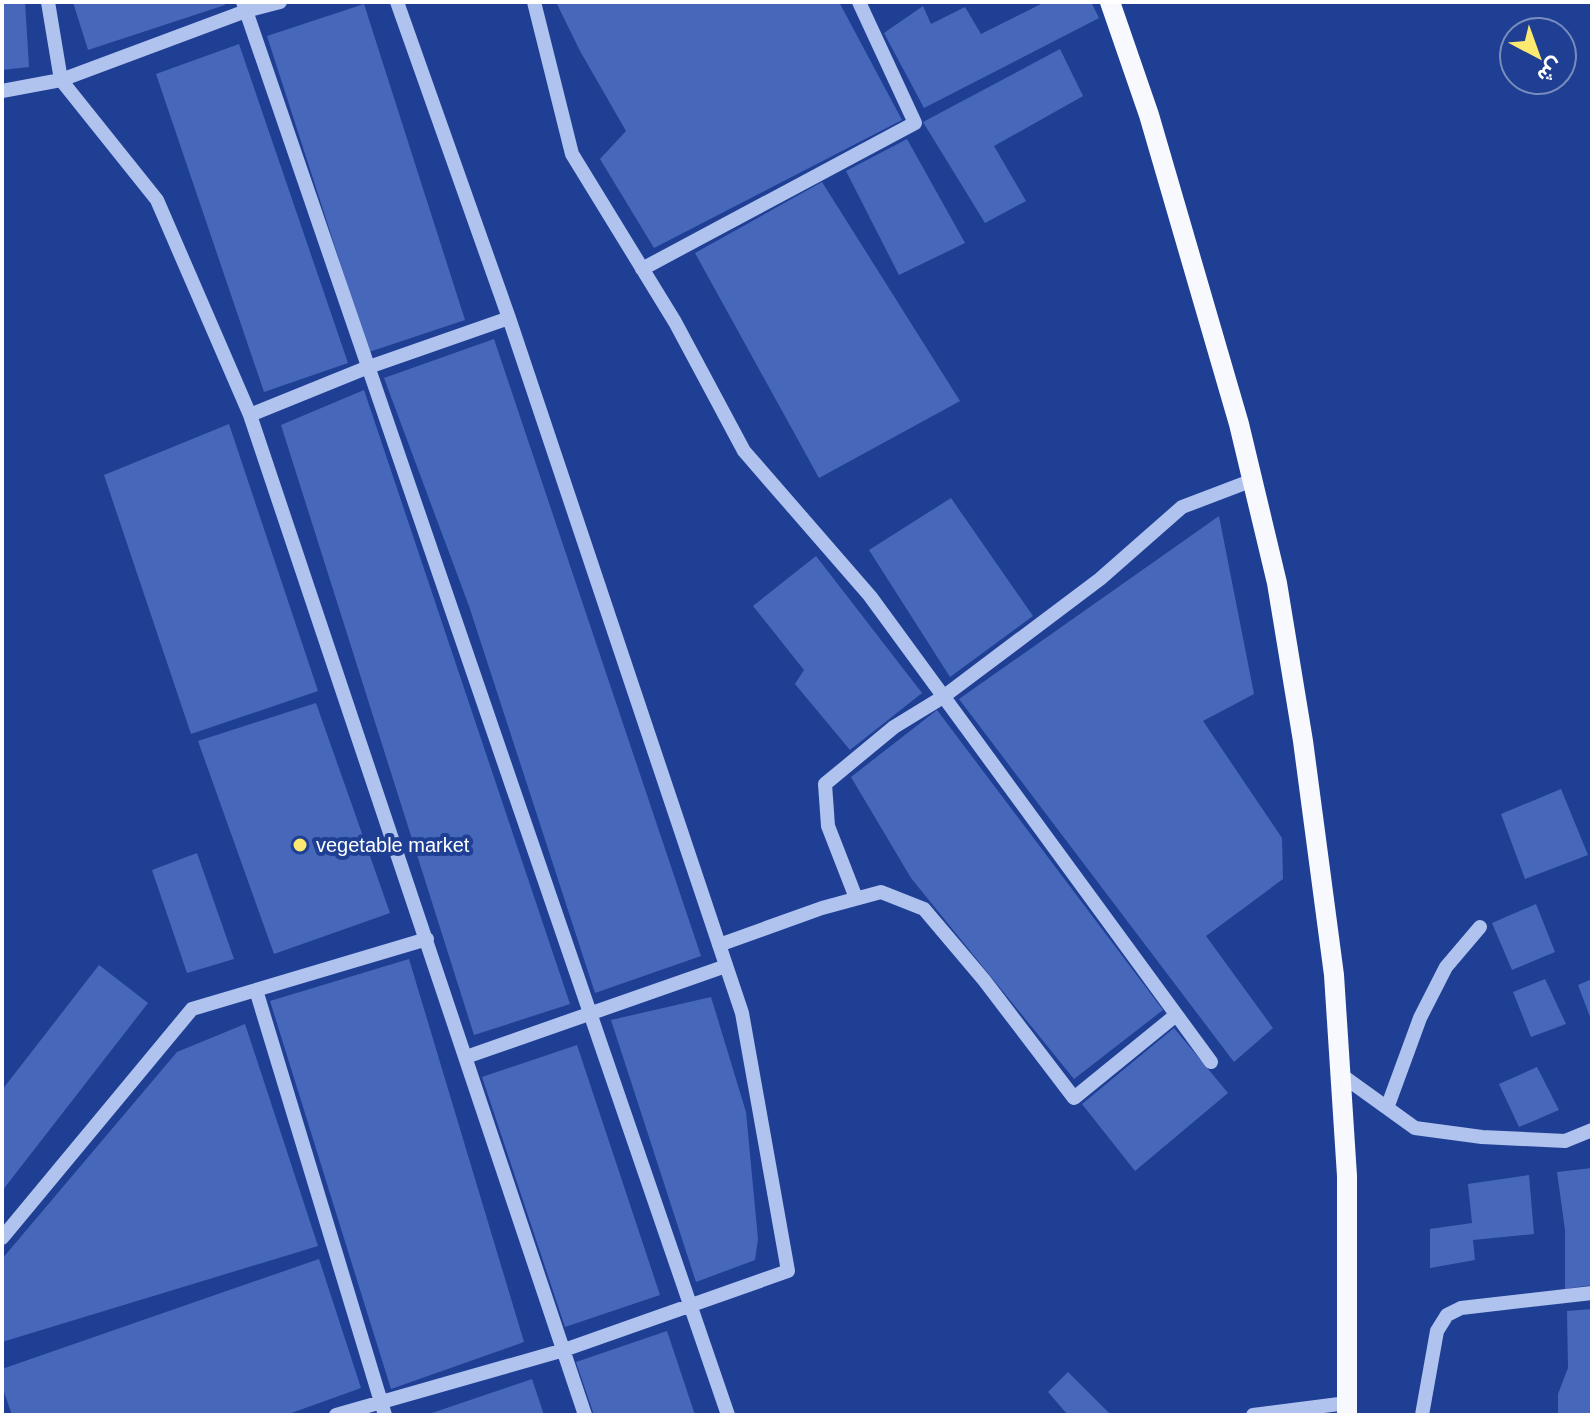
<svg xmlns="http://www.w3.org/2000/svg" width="1594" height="1417" font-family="Arial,Vazirmatn,sans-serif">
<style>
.building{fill:#4768ba}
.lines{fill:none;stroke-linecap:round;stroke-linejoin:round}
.minor{stroke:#b0c2ee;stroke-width:14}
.major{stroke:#f8f9ff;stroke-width:20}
.poi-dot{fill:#fcea70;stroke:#1e3f93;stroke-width:3}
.labels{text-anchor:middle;stroke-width:8;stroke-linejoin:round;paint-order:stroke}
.poi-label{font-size:20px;fill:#fff;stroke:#1e3f93;text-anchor:start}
</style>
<rect width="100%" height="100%" fill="#1e3f93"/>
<path class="building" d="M 25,2 L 29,67 L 2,70 L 2,3 Z
M 73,2 L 225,2 L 225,5 L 88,50 Z
M 556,2 L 839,2 L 902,120 L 654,248 L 600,159 L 626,131 L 580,51 Z
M 1045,2 L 1091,2 L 1099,18 L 924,108 L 884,33 L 923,6 L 931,24 L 965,7 L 981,34 Z
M 364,4 L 465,320 L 369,352 L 267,36 Z
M 239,44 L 348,363 L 264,392 L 156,74 Z
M 1060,49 L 1083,96 L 994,146 L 1026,201 L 985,223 L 923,122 Z
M 907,139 L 965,243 L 899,275 L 846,171 Z
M 822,182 L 960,401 L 819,478 L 695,253 Z
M 494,339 L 701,956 L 595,993 L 469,606 L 384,378 Z
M 364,390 L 570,1004 L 474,1035 L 281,425 Z
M 229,424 L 318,691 L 191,734 L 104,475 Z
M 951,498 L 1033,616 L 950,677 L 869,550 Z
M 1219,516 L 1254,694 L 1203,721 L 1282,838 L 1283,879 L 1206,936 L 1273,1028 L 1234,1062 L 959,699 Z
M 816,556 L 922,693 L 850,750 L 795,684 L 804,670 L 753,606 Z
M 316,703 L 390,913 L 274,954 L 198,741 Z
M 937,710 L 1163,1010 L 1074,1079 L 911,878 L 851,777 Z
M 1561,789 L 1588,855 L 1525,879 L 1501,814 Z
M 197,853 L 234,959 L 187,973 L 152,870 Z
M 1536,904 L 1555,952 L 1512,970 L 1492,923 Z
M 409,959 L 524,1342 L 391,1389 L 270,1001 Z
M 99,965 L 148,1003 L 2,1191 L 2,1090 Z
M 1545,979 L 1566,1024 L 1531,1037 L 1513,992 Z
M 1592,979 L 1592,1022 L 1578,985 Z
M 711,997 L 746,1112 L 758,1239 L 755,1260 L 696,1282 L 611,1020 Z
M 245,1024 L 318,1246 L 2,1342 L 2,1259 L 177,1052 Z
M 1174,1028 L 1228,1093 L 1135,1171 L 1082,1104 Z
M 577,1045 L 660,1295 L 565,1327 L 482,1077 Z
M 1537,1067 L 1559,1110 L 1519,1127 L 1499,1084 Z
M 1592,1168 L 1592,1285 L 1565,1289 L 1565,1230 L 1557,1172 Z
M 1529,1175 L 1534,1234 L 1473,1240 L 1475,1260 L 1430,1268 L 1430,1229 L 1472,1223 L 1468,1184 Z
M 319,1259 L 361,1388 L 286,1415 L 12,1415 L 2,1386 L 2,1369 Z
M 1592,1309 L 1592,1415 L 1558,1415 L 1558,1394 L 1568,1368 L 1567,1311 Z
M 667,1331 L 695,1415 L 594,1415 L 576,1362 Z
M 1068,1372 L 1111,1415 L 1068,1415 L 1048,1392 Z
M 532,1379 L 544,1415 L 429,1415 L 429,1414 Z"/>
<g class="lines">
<path class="minor" d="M 48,2 L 61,80 L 157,200 L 250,415 L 585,1415
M 243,2 L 728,1415
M 534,2 L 572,154 L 675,322 L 744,451 L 870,596 L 1211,1062
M 2,91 L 61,80 L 246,11 L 280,2
M 642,269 L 915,123 L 859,2
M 250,415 L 366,368 L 509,318
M 856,898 L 828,826 L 825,784 L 894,727 L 943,697 L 1100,579 L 1182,507 L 1253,480
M 719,945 L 822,908 L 881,892 L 924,909 L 984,980 L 1074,1098 L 1176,1015
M 256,990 L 385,1415
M 466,1057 L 726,966
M 1340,1074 L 1415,1128 L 1482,1137 L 1565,1141 L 1592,1130
M 1387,1108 L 1420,1018 L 1446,967 L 1480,927
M 2,1238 L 192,1009 L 427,939
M 336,1415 L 564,1350 L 788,1271 L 742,1013 L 509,318 L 397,2
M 1253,1415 L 1347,1403
M 1422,1415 L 1437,1331 L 1447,1315 L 1461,1308 L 1592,1293"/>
<path class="major" d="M 1110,2 L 1149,115 L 1239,424 L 1277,583 L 1303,741 L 1334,975 L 1347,1176 L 1347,1415"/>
</g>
<circle class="poi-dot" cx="300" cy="845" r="8"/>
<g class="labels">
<g class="poi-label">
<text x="316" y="852">vegetable market</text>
</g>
</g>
<rect width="1594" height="1417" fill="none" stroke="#ffffff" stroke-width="8"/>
<g transform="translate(1538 56) rotate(139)"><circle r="38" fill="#1e3f93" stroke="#788cbe" stroke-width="2"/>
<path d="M0-6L14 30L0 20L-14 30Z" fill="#fcea70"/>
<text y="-12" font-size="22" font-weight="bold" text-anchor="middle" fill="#ffffff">ش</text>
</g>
</svg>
